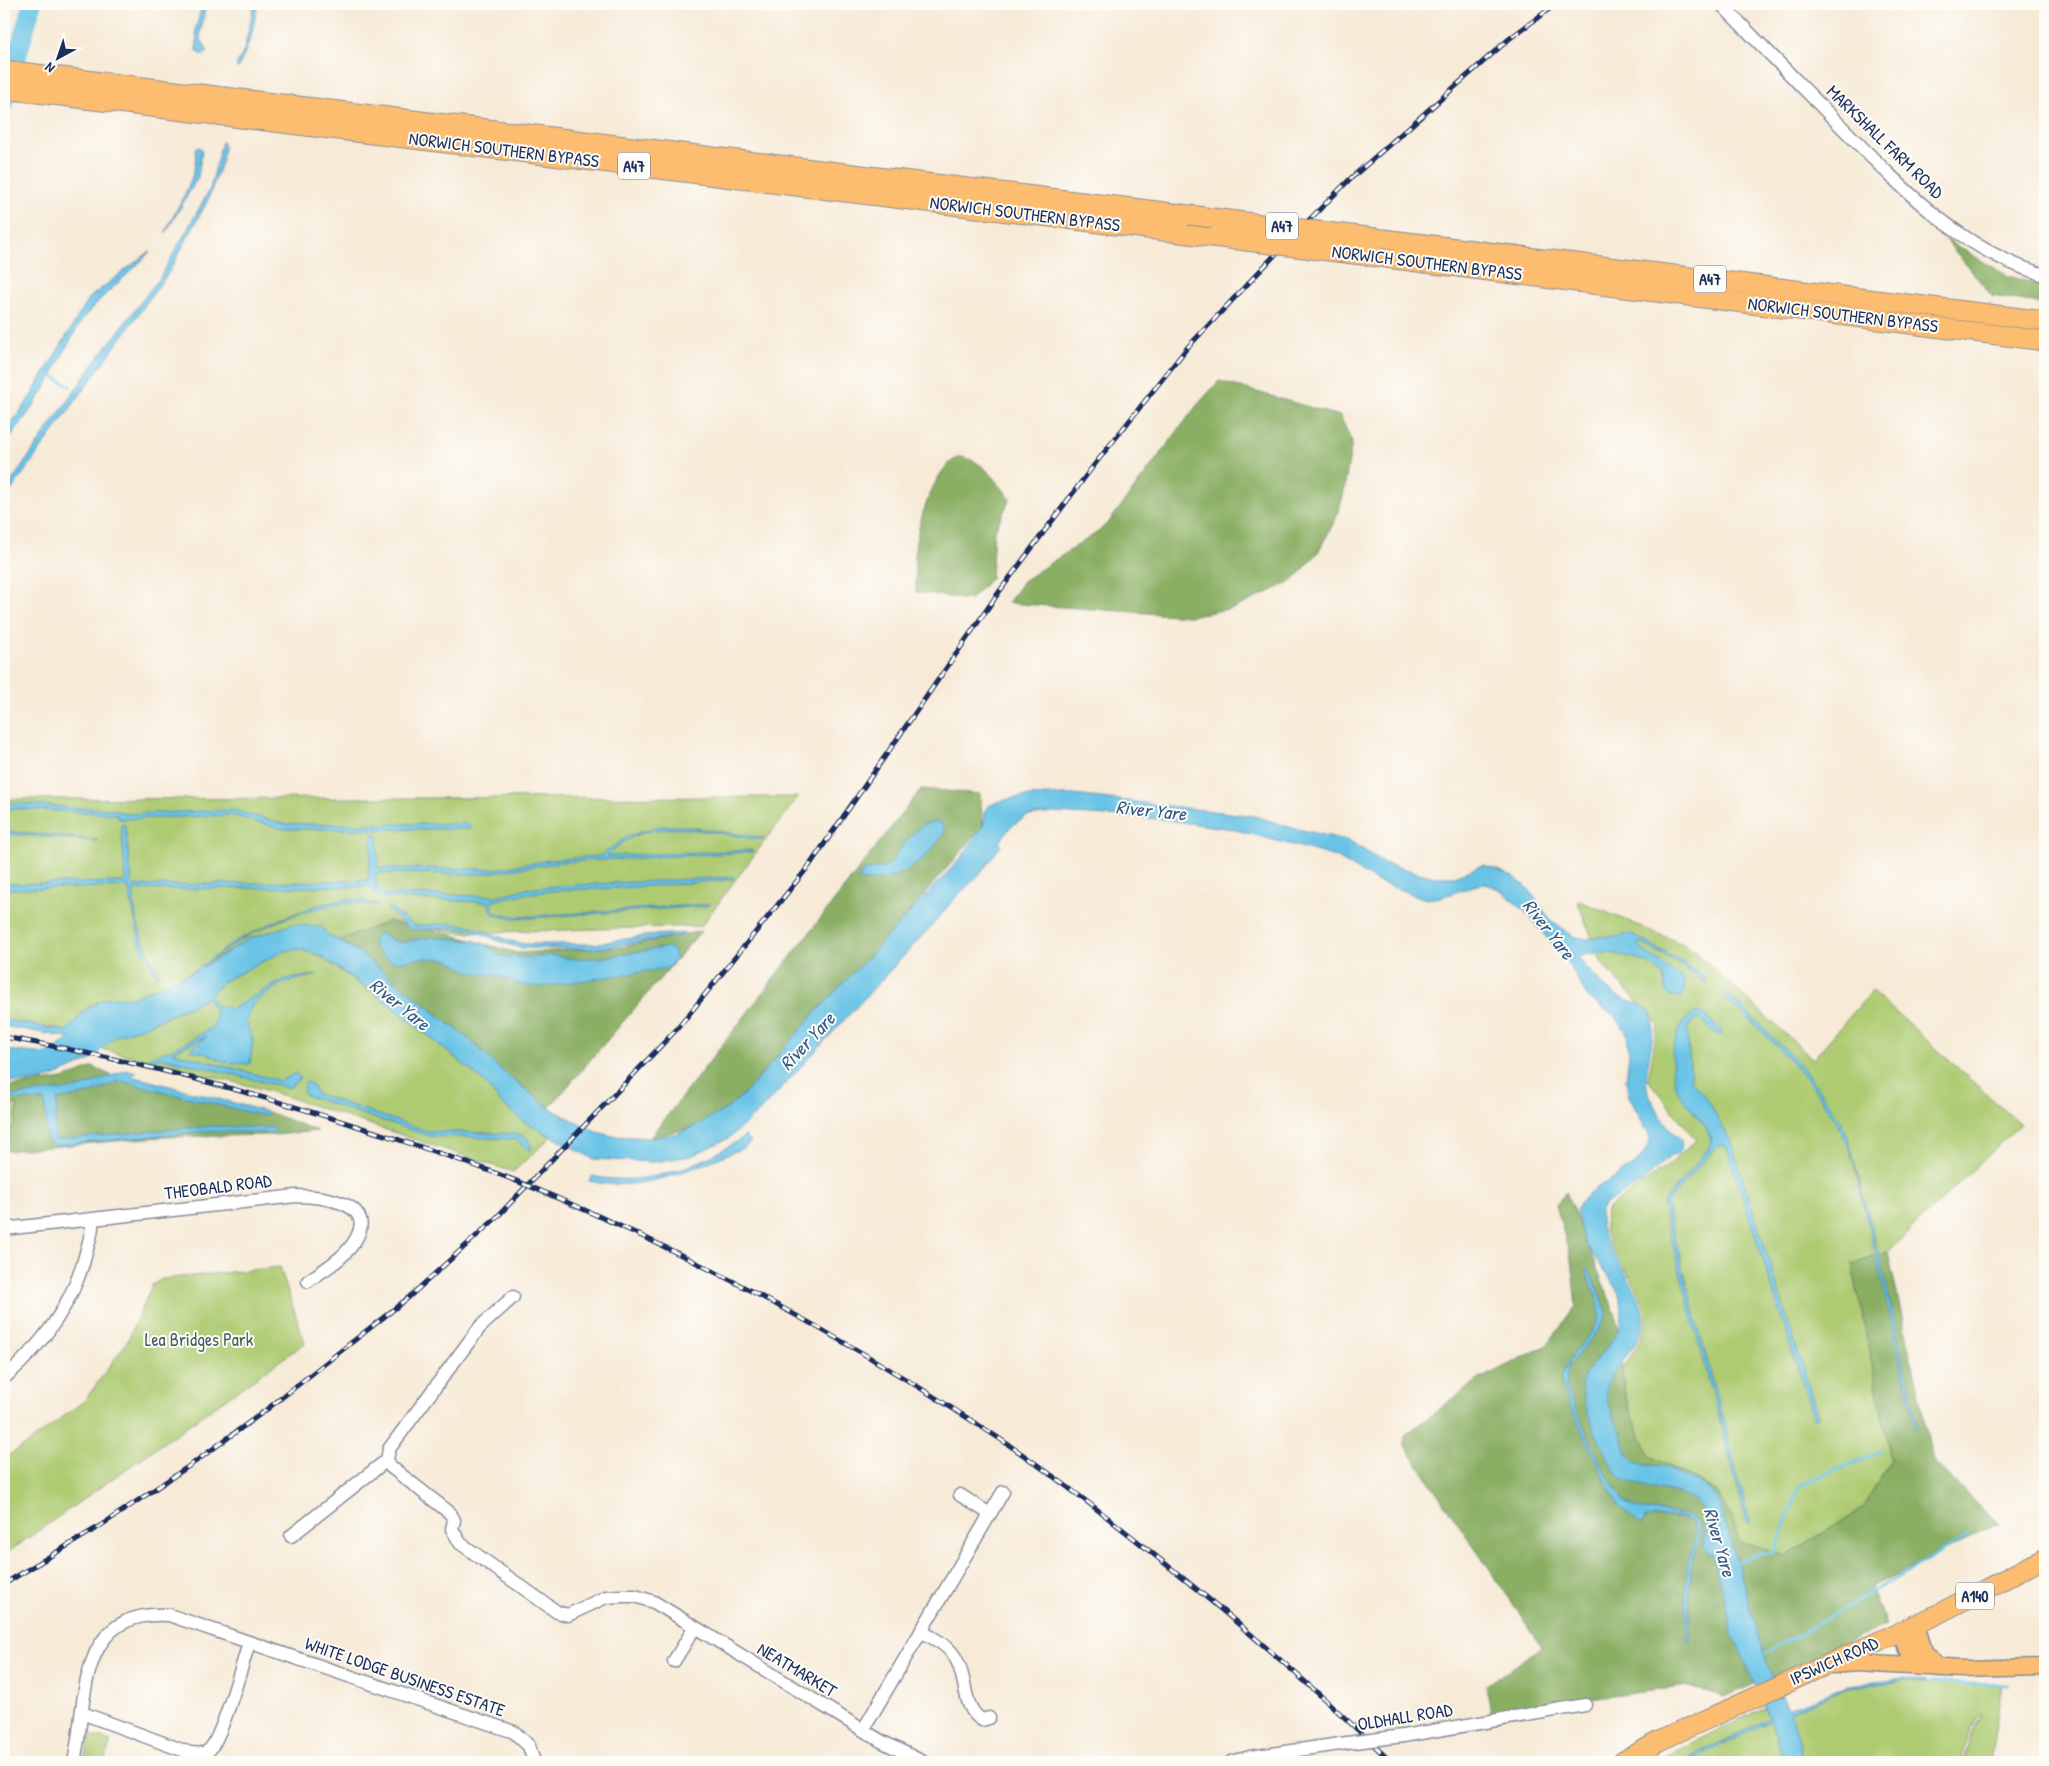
<svg xmlns="http://www.w3.org/2000/svg" width="2049" height="1766" font-family="'Patrick Hand',sans-serif">
<style>
.green{fill:#aecb72;stroke:#647d68}
.forest{fill:#8aaf64;stroke:#526f61}
.water{fill:#68c3e6;stroke:#4279a2}
.lines{fill:none;stroke-linecap:round;stroke-linejoin:round}
.stream{stroke:#68c3e6;stroke-width:3}
.river{stroke:#68c3e6;stroke-width:19}
.minor-casing{stroke:#898c9a;stroke-width:15}
.major-casing{stroke:#898c9a;stroke-width:19}
.highway-casing{stroke:#898c9a;stroke-width:21}
.minor{stroke:#fff;stroke-width:12}
.major{stroke:#fcbd6f;stroke-width:16}
.highway{stroke:#fcbd6f;stroke-width:19}
.rail-casing{stroke:#1b2f5e;stroke-width:5}
.rail{stroke:#fdfcf7;stroke-width:3;stroke-dasharray:9;stroke-linecap:butt}
.minor-bridge-casing{stroke:#898c9a;stroke-width:15;stroke-linecap:butt}
.highway-bridge-casing{stroke:#898c9a;stroke-width:21;stroke-linecap:butt}
.minor-bridge{stroke:#fff;stroke-width:12}
.highway-bridge{stroke:#fcbd6f;stroke-width:19}
.labels{text-anchor:middle;stroke-width:4;stroke-linejoin:round;paint-order:stroke}
.shield{fill:#fdfcf7;stroke:#5f6c8c;stroke-width:1}
.shield-label{font-size:16px;font-weight:bold;fill:#1b2f5e}
.street-label{font-size:18px;fill:#1b2f5e;stroke:#fdfcf7}
.park-label{font-size:18px;fill:#475e64;stroke:#fdfcf7}
.water-label{font-size:19px;font-style:italic;fill:#325b87;stroke:#fdfcf7}
</style>
<rect width="100%" height="100%" fill="#fdfcf7"/>
<filter id="ink" filterUnits="userSpaceOnUse"><feTurbulence type="fractalNoise" baseFrequency=".02" numOctaves="2"/><feDisplacementMap in="SourceGraphic" scale="10" xChannelSelector="R" yChannelSelector="G"/><feConvolveMatrix kernelMatrix="1 2 1 2 8 2 1 2 1" color-interpolation-filters="sRGB"/></filter>
<filter id="wash" filterUnits="userSpaceOnUse"><feTurbulence type="fractalNoise" baseFrequency=".0096" numOctaves="4" result="noise"/><feDisplacementMap in="SourceGraphic" scale="20" xChannelSelector="R" yChannelSelector="G"/><feGaussianBlur stdDeviation="1.12" result="paint"/><feColorMatrix in="noise" values="0 0 0 0 0 0 0 0 0 0 0 0 0 0 0 0 0 1.4 0 .05"/><feComposite in="paint" operator="in"/></filter>
<g filter="url(#wash)">
<rect width="100%" height="100%" fill="#f7ead7"/>
<path class="green" d="M 798,797 L 701,926 L 460,933 L 389,921 L 340,940 L 330,936 L 321,927 L 248,939 L 198,969 L 132,998 L 88,1007 L 67,1031 L 4,1020 L 4,799 Z
M 1577,900 L 1690,947 L 1813,1059 L 1872,991 L 2020,1124 L 1888,1252 L 1852,1264 L 1891,1460 L 1862,1508 L 1787,1556 L 1739,1542 L 1649,1455 L 1625,1397 L 1622,1369 C 1631,1356 1640,1344 1644,1329 C 1656,1284 1589,1248 1608,1208 L 1670,1164 L 1696,1140 L 1648,1080 L 1658,1024 L 1602,964 Z
M 299,949 L 317,955 L 385,1001 L 462,1063 L 484,1082 L 501,1103 L 523,1121 L 551,1137 L 513,1172 L 266,1090 L 101,1049 L 115,1036 L 143,1027 L 200,1003 L 222,982 L 284,951 Z
M 4,1103 L 18,1105 L 15,1124 L 4,1137 Z
M 280,1267 L 305,1343 L 4,1555 L 4,1458 L 26,1445 L 85,1400 L 127,1342 L 152,1285 L 162,1279 Z
M 1905,1681 L 2002,1684 L 1990,1762 L 1963,1762 L 1981,1715 L 1979,1714 L 1960,1762 L 1806,1762 L 1789,1712 L 1847,1687 Z
M 1765,1707 L 1770,1718 L 1681,1762 L 1672,1762 L 1665,1756 Z
M 1771,1721 L 1784,1762 L 1687,1762 L 1689,1759 Z
M 91,1735 L 111,1741 L 104,1762 L 83,1761 Z"/>
<path class="forest" d="M 1945,239 L 2006,275 L 2045,287 L 2045,304 L 1992,296 Z
M 1219,381 L 1340,416 L 1352,442 L 1343,497 L 1335,521 L 1317,554 L 1293,581 L 1234,608 L 1189,616 L 1008,603 L 1023,581 L 1098,532 L 1109,522 L 1198,404 Z
M 961,457 C 983,460 998,482 1010,499 L 994,532 L 991,578 L 970,600 L 916,592 C 916,576 913,558 916,542 C 919,520 937,461 961,457 Z
M 921,789 L 980,794 L 983,826 L 885,940 L 817,1011 L 746,1092 L 728,1108 L 693,1127 L 650,1138 Z
M 387,922 L 442,932 L 517,953 L 622,947 L 701,931 L 549,1108 L 499,1068 L 470,1040 L 357,951 L 340,940 Z
M 93,1067 L 119,1079 L 265,1115 L 268,1112 L 317,1131 L 275,1135 L 160,1137 L 4,1151 L 4,1137 L 15,1124 L 18,1105 L 4,1103 L 4,1087 L 63,1079 Z
M 1566,1192 L 1617,1318 L 1625,1397 L 1649,1455 L 1717,1491 L 1734,1523 L 1739,1542 L 1787,1556 L 1862,1508 L 1891,1460 L 1852,1264 L 1888,1252 L 1933,1461 L 1998,1524 L 1871,1587 L 1886,1625 L 1724,1697 L 1689,1686 L 1491,1712 L 1486,1685 L 1542,1647 L 1404,1444 L 1405,1435 L 1478,1380 L 1547,1345 L 1576,1306 L 1571,1260 L 1556,1205 Z"/>
<path class="water" d="M 25,4 L 37,4 L 33,12 L 23,61 L 11,60 Z
M 202,4 L 206,4 L 200,37 L 208,52 L 202,56 L 197,51 L 196,29 Z
M 254,4 L 258,4 L 251,37 L 238,69 L 236,65 L 244,51 Z
M 222,141 L 224,147 L 222,161 L 208,200 L 169,272 L 4,500 L 4,492 L 97,359 L 161,276 L 210,189 Z
M 198,147 L 202,149 L 198,177 L 165,234 C 175,208 200,177 195,149 Z
M 150,251 C 130,276 103,292 83,319 C 71,337 62,356 52,376 C 39,400 21,423 4,445 L 4,433 L 27,402 L 89,298 Z
M 1075,795 L 1255,816 L 1289,827 L 1350,841 L 1384,863 L 1434,877 L 1455,877 L 1482,865 L 1487,866 L 1512,876 L 1527,887 L 1552,922 L 1575,937 L 1588,939 L 1606,936 L 1617,937 L 1630,933 L 1682,962 L 1706,979 L 1706,983 L 1675,961 L 1641,943 L 1638,944 L 1639,947 L 1684,980 L 1685,992 L 1681,997 L 1670,997 C 1664,991 1666,982 1662,975 C 1651,957 1596,946 1578,958 C 1592,973 1604,989 1623,999 C 1630,1003 1645,1004 1650,1012 C 1660,1029 1643,1066 1647,1087 C 1648,1095 1655,1104 1658,1111 C 1665,1123 1671,1132 1682,1140 L 1681,1150 L 1677,1155 L 1673,1154 L 1642,1182 L 1605,1204 L 1600,1212 C 1597,1249 1644,1284 1643,1319 C 1643,1352 1603,1370 1606,1395 C 1608,1407 1615,1419 1620,1430 C 1624,1439 1623,1450 1631,1458 C 1642,1469 1654,1463 1666,1467 C 1672,1469 1677,1474 1683,1477 C 1698,1484 1710,1484 1719,1501 L 1764,1655 L 1772,1677 L 1788,1709 L 1847,1685 L 1902,1679 L 1926,1679 L 1926,1681 L 1905,1681 L 1847,1687 L 1790,1712 L 1806,1762 L 1784,1762 L 1771,1721 L 1687,1762 L 1674,1762 L 1681,1762 L 1770,1718 L 1733,1635 L 1712,1553 L 1707,1555 L 1708,1550 L 1704,1546 C 1705,1535 1707,1522 1703,1512 C 1692,1481 1627,1497 1612,1467 C 1603,1450 1576,1395 1583,1379 C 1593,1355 1622,1343 1622,1311 C 1623,1288 1595,1262 1585,1242 C 1580,1232 1579,1220 1576,1209 L 1590,1192 L 1620,1174 L 1638,1161 L 1649,1146 L 1650,1137 L 1628,1094 L 1626,1081 L 1629,1052 L 1627,1033 L 1616,1017 L 1587,997 L 1572,969 L 1525,911 L 1501,890 L 1486,884 L 1477,885 L 1441,897 L 1426,899 L 1376,881 L 1336,857 L 1315,851 L 1232,829 L 1160,819 L 1054,813 L 1027,816 L 1010,827 L 999,843 L 1001,846 L 979,875 L 954,899 L 936,921 L 760,1111 L 729,1138 L 691,1156 L 653,1162 L 594,1159 L 523,1121 L 501,1103 L 484,1082 L 462,1063 L 385,1001 L 321,956 L 299,949 L 284,951 L 222,982 L 210,996 L 216,1005 L 231,1009 L 285,979 L 317,975 L 282,983 L 253,1003 L 246,1021 L 253,1040 L 250,1064 L 224,1062 L 205,1053 L 190,1050 L 207,1036 L 173,1052 L 280,1081 L 296,1073 L 300,1078 L 289,1088 L 159,1057 L 151,1062 L 143,1060 L 180,1046 L 213,1027 L 216,1013 L 207,998 L 143,1027 L 115,1036 L 91,1060 L 53,1077 L 31,1082 L 4,1082 L 4,1050 L 47,1054 L 70,1038 L 4,1026 L 4,1020 L 67,1031 L 84,1011 L 96,1003 L 109,997 L 132,998 L 195,971 L 232,943 L 278,920 L 317,905 L 349,899 L 362,900 L 379,905 C 370,906 359,902 349,903 C 297,908 241,934 202,968 L 248,939 L 293,924 L 321,927 L 330,936 L 357,951 L 470,1040 L 499,1068 L 549,1108 L 597,1132 L 612,1136 L 654,1138 L 676,1134 L 693,1127 L 728,1108 L 746,1092 L 817,1011 L 961,858 L 983,826 L 986,808 C 1005,794 1052,795 1075,795 Z
M 4,802 L 73,808 L 112,809 L 127,814 L 233,810 L 284,824 L 469,824 L 472,826 L 469,829 L 283,829 L 231,815 L 125,819 L 120,819 L 116,814 L 4,808 Z
M 933,822 L 940,822 L 945,830 C 930,861 893,886 858,880 L 865,870 L 884,868 L 890,864 L 903,845 L 922,825 Z
M 121,824 L 125,825 L 132,883 L 134,886 L 368,880 L 373,834 L 376,834 L 378,836 L 378,868 L 494,869 L 550,860 L 600,856 L 628,836 L 660,826 L 683,826 L 764,838 C 757,841 745,837 737,836 C 691,829 643,817 607,856 L 752,850 L 753,852 L 562,862 L 481,874 L 376,873 C 375,883 376,889 385,894 L 496,896 L 525,889 L 556,886 L 734,877 L 734,879 C 695,883 655,886 616,888 C 574,890 531,889 491,902 L 495,913 L 518,917 L 710,904 L 708,906 L 516,919 L 494,915 L 487,902 L 385,898 L 379,896 L 369,886 L 134,890 C 132,917 146,952 159,974 L 158,977 L 141,947 L 128,887 L 4,889 L 4,884 L 126,882 Z
M 4,831 L 98,840 L 99,841 L 9,834 L 4,833 Z
M 389,907 L 415,926 L 447,923 L 472,926 L 510,941 L 525,944 L 594,944 L 652,935 L 684,933 L 684,935 L 601,948 L 579,949 L 522,948 L 506,944 L 473,930 L 452,928 L 411,930 L 390,912 L 388,909 Z
M 379,933 L 399,943 L 432,937 L 476,941 L 485,944 L 499,956 L 531,958 L 551,955 L 573,959 L 599,958 L 668,947 L 674,951 L 675,960 L 668,968 L 540,987 L 522,985 L 498,976 L 470,972 L 446,959 L 425,958 L 394,962 L 384,957 L 375,949 L 373,939 Z
M 1729,995 L 1797,1061 L 1830,1104 L 1847,1134 L 1882,1267 L 1918,1428 L 1916,1429 C 1899,1358 1884,1286 1866,1215 C 1859,1189 1856,1159 1843,1135 C 1815,1079 1771,1039 1725,998 Z
M 1696,1012 L 1704,1014 L 1722,1032 L 1721,1035 L 1717,1035 L 1700,1019 L 1695,1020 L 1687,1029 L 1691,1081 L 1708,1100 L 1732,1144 L 1818,1416 L 1814,1419 L 1726,1145 L 1715,1148 L 1666,1204 L 1750,1522 L 1747,1523 L 1662,1204 L 1708,1149 L 1711,1142 C 1708,1121 1686,1108 1678,1091 C 1667,1066 1671,1026 1696,1012 Z
M 127,1070 L 137,1072 L 131,1076 L 268,1112 L 265,1115 L 260,1115 L 120,1081 L 89,1094 L 57,1100 L 54,1140 L 213,1126 L 273,1128 L 277,1130 L 271,1133 L 206,1131 L 53,1146 L 47,1138 L 45,1101 L 8,1099 L 10,1096 L 79,1088 Z
M 305,1081 L 311,1084 L 317,1094 L 427,1131 L 519,1134 L 527,1138 L 532,1148 L 529,1150 L 515,1139 L 429,1136 L 307,1096 L 303,1093 Z
M 745,1136 L 751,1142 L 743,1148 C 693,1168 643,1194 589,1181 L 592,1176 C 645,1188 701,1166 745,1136 Z
M 1589,1269 L 1607,1312 L 1598,1331 L 1568,1365 L 1566,1389 L 1602,1466 L 1624,1502 L 1642,1510 L 1687,1515 L 1699,1524 C 1704,1538 1695,1547 1692,1561 C 1687,1587 1690,1616 1690,1643 L 1688,1642 C 1687,1616 1683,1587 1688,1562 C 1691,1550 1703,1531 1691,1522 C 1681,1513 1659,1517 1646,1518 L 1644,1524 L 1642,1525 L 1620,1508 L 1611,1492 L 1563,1391 C 1554,1351 1603,1341 1599,1308 C 1598,1296 1590,1282 1586,1271 Z"/>
<g class="lines">
<path class="stream" d="M 52,376 L 70,386
M 1737,1561 L 1775,1552 L 1799,1486 L 1880,1452
M 1764,1655 L 1968,1536
M 1932,1682 L 2009,1684"/>
<path class="river" d="M 4,104 L 32,4"/>
</g>
</g>
<g filter="url(#ink)">
<g class="lines">
<defs>
<path id="minor" d="M 1721,4 C 1755,39 1790,74 1825,110 C 1889,174 1955,250 2045,275
M 4,1229 L 296,1196 C 317,1196 376,1201 357,1237 C 347,1257 325,1269 308,1281
M 513,1297 L 480,1327 L 389,1449 L 387,1460 L 391,1467 L 450,1513 L 454,1520 L 452,1529 L 460,1543 L 557,1612 L 568,1615 L 606,1597 L 621,1596 L 635,1596 L 654,1602 L 881,1741 L 923,1762
M 4,1378 C 44,1344 75,1300 87,1249 C 90,1239 93,1229 92,1219
M 960,1495 L 990,1514
M 291,1536 L 387,1460
M 921,1631 C 933,1638 948,1645 955,1657 C 968,1677 961,1707 982,1720 L 989,1718
M 674,1661 L 695,1627
M 82,1713 L 190,1753 C 197,1754 204,1754 209,1750 C 221,1740 243,1662 249,1643
M 863,1730 L 1003,1492
M 1403,1736 L 1585,1705
M 74,1762 C 88,1698 76,1609 169,1615 L 514,1732 L 529,1746 L 534,1762
M 1231,1762 L 1250,1757 L 1347,1743"/>
<path id="major" d="M 1916,1625 L 1924,1651 L 1938,1668
M 1901,1631 L 1910,1659 L 1924,1666
M 1833,1665 L 1856,1663 L 1962,1669 L 2045,1667"/>
<path id="highway" d="M 4,70 L 1189,215
M 4,89 L 1213,237
M 1375,238 L 2045,321
M 1394,259 L 2045,341
M 1622,1762 L 1659,1741 L 1932,1617 L 2045,1558"/>
</defs>
<use href="#minor" class="minor-casing"/>
<use href="#major" class="major-casing"/>
<use href="#highway" class="highway-casing"/>
<use href="#minor" class="minor"/>
<use href="#major" class="major"/>
<use href="#highway" class="highway"/>
<defs>
<path id="rail" d="M 4,1037 C 130,1059 253,1092 375,1132 C 433,1151 492,1170 548,1194 C 697,1257 841,1336 977,1424 C 1040,1464 1099,1510 1157,1557 C 1238,1622 1317,1689 1391,1762
M 4,1584 L 100,1526 L 195,1462 L 266,1410 L 408,1298 L 495,1219 L 677,1029 L 809,866 L 999,592 L 1091,469 L 1187,348 L 1291,238 L 1349,180 L 1509,39 L 1556,4"/>
</defs>
<use href="#rail" class="rail-casing"/>
<use href="#rail" class="rail"/>
<defs>
<path id="minor-bridge" d="M 1347,1743 L 1403,1736"/>
<path id="highway-bridge" d="M 1189,215 L 1375,238
M 1213,237 L 1394,259"/>
</defs>
<use href="#minor-bridge" class="minor-bridge-casing"/>
<use href="#highway-bridge" class="highway-bridge-casing"/>
<use href="#minor-bridge" class="minor-bridge"/>
<use href="#highway-bridge" class="highway-bridge"/>
</g>
</g>
<g class="labels">
<g class="shield">
<rect x="618" y="152.5" width="32" height="27" rx="4"/>
<rect x="1266" y="212.5" width="32" height="27" rx="4"/>
<rect x="1694" y="265.5" width="32" height="27" rx="4"/>
<rect x="1956" y="1582.5" width="38" height="27" rx="4"/>
</g>
<g class="shield-label">
<text x="634" y="172">A47</text>
<text x="1282" y="232">A47</text>
<text x="1710" y="285">A47</text>
<text x="1975" y="1602">A140</text>
</g>
<g class="street-label">
<text transform="translate(1885 142) rotate(44)" y="6">MARKSHALL FARM ROAD</text>
<text transform="translate(504 150) rotate(7)" y="6">NORWICH SOUTHERN BYPASS</text>
<text transform="translate(1025 214) rotate(7)" y="6">NORWICH SOUTHERN BYPASS</text>
<text transform="translate(1427 263) rotate(7)" y="6">NORWICH SOUTHERN BYPASS</text>
<text transform="translate(1843 315) rotate(7)" y="6">NORWICH SOUTHERN BYPASS</text>
<text transform="translate(218 1187) rotate(-7)" y="6">THEOBALD ROAD</text>
<text transform="translate(1834 1661) rotate(-24)" y="6">IPSWICH ROAD</text>
<text transform="translate(797 1670) rotate(31)" y="6">NEATMARKET</text>
<text transform="translate(405 1677) rotate(19)" y="6">WHITE LODGE BUSINESS ESTATE</text>
<text transform="translate(1405 1717) rotate(-9)" y="6">OLDHALL ROAD</text>
</g>
<g class="park-label">
<text x="199" y="1346">Lea Bridges Park</text>
</g>
<g class="water-label">
<text transform="translate(1151 810) rotate(6)" y="7">River Yare</text>
<text transform="translate(1549 929) rotate(52)" y="7">River Yare</text>
<text transform="translate(400 1004) rotate(39)" y="7">River Yare</text>
<text transform="translate(807 1041) rotate(-47)" y="7">River Yare</text>
<text transform="translate(1720 1542) rotate(74)" y="7">River Yare</text>
</g>
</g>
<rect width="2049" height="1766" fill="none" stroke="#fdfcf7" stroke-width="20"/>
<g transform="translate(58 58) rotate(220)" stroke="#fdfcf7" stroke-width="4" paint-order="stroke">
<path d="M0-4L9 19L0 12L-9 19Z" fill="#1b2f5e"/>
<text y="-8" font-size="14" font-weight="bold" text-anchor="middle" fill="#1b2f5e">N</text>
</g>
</svg>
